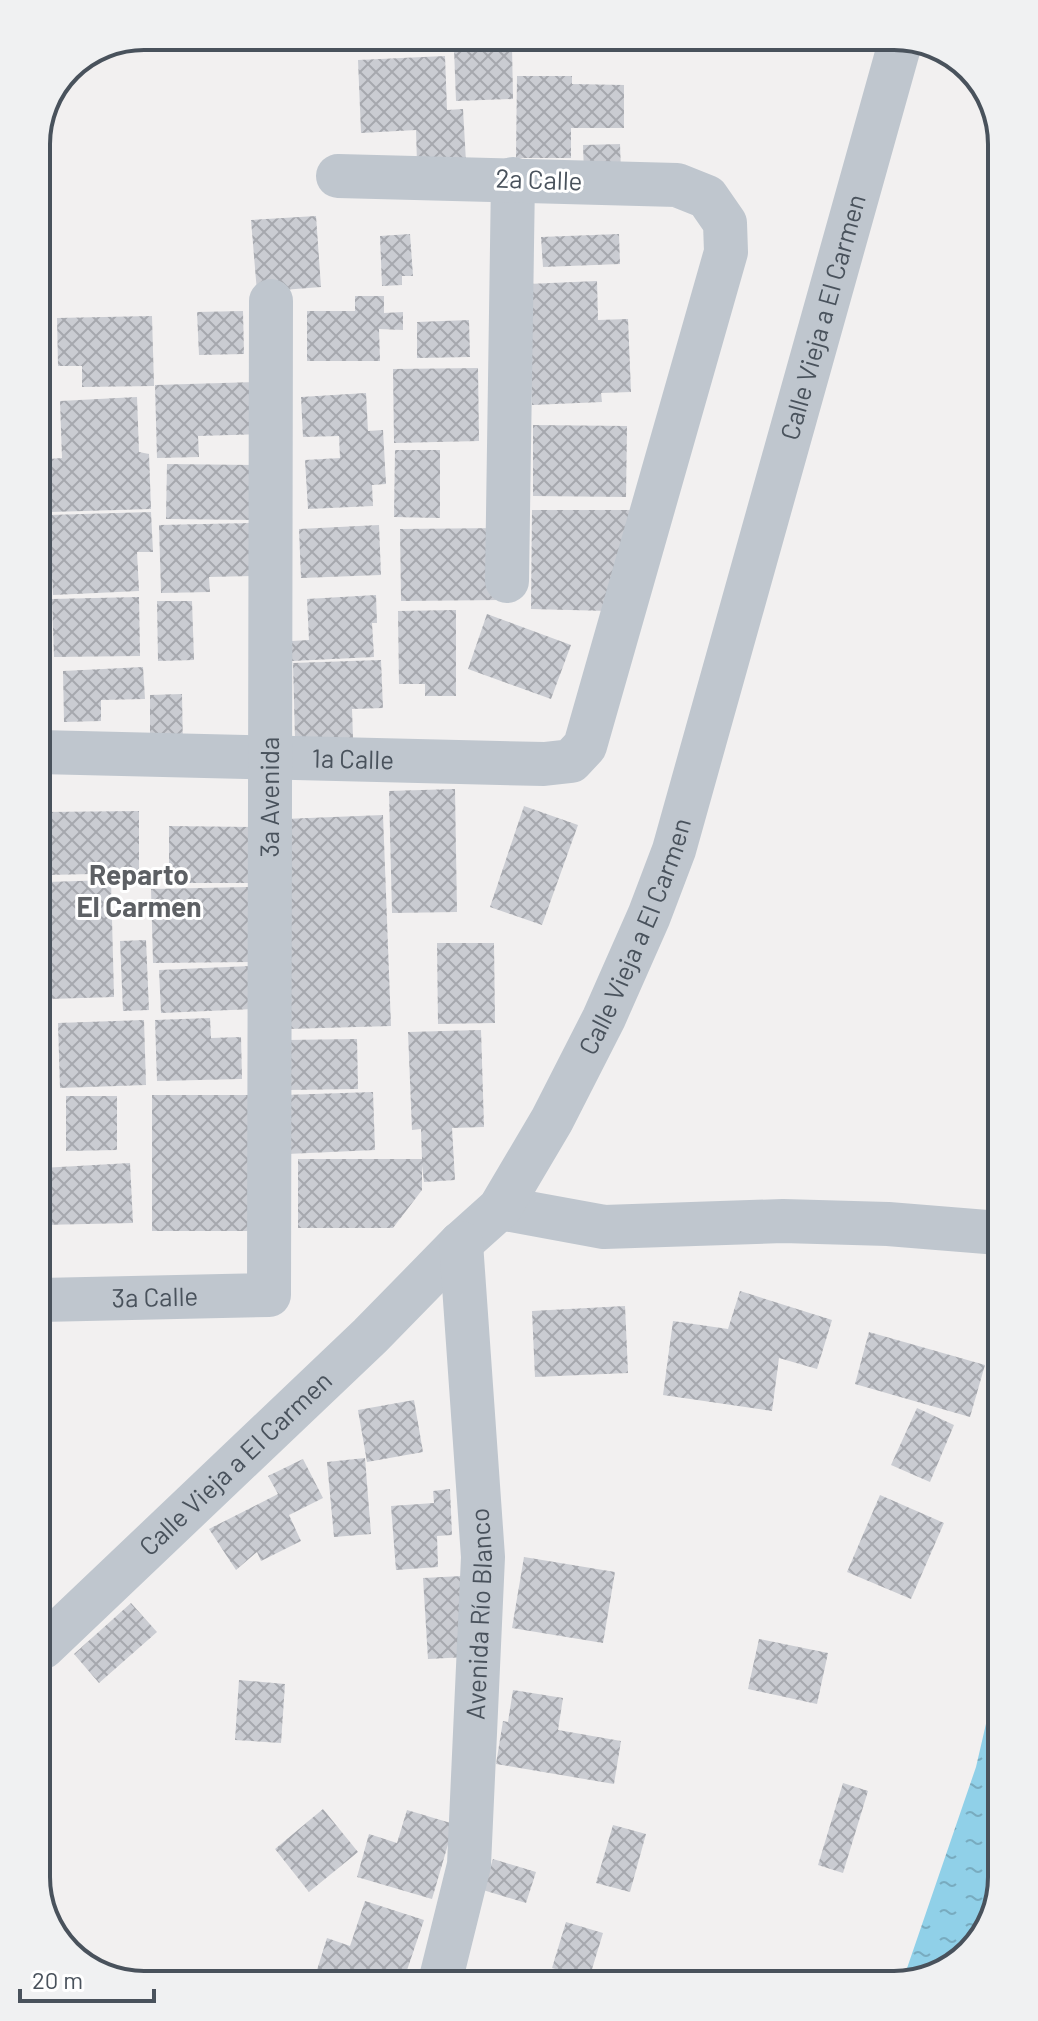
<svg xmlns="http://www.w3.org/2000/svg" width="1038" height="2021" font-family="Barlow,sans-serif">
<style>
.water{fill:url(#water-ripples)}
.building{fill:url(#building-cross-hatch)}
.lines{fill:none;stroke-linecap:round;stroke-linejoin:round}
.minor{stroke:#bfc6ce;stroke-width:44}
.labels{text-anchor:middle;stroke-width:6;stroke-linejoin:round;paint-order:stroke}
.street-label{font-size:26px;fill:#49525c;stroke:#fff}
.neighbourhood-label{font-size:28px;font-weight:bold;fill:#5d6064;stroke:#fff}
.rim{fill:none;stroke:#49525c;stroke-width:4}
</style>
<defs>
<pattern id="water-ripples" width="26" height="14" patternUnits="userSpaceOnUse" patternTransform="scale(2)"><rect width="26" height="14" fill="#90d0e8"/><path d="M2 4q2-2 4 0t4 0M15 11q2-2 4 0t4 0" fill="none" stroke="#78abbf"/></pattern>
<pattern id="building-cross-hatch" width="8" height="8" patternUnits="userSpaceOnUse" patternTransform="scale(2)"><rect width="8" height="8" fill="#caccd2"/><path d="M0 0l8 8M0 8l8-8" fill="none" stroke="#a6a8ae"/></pattern>
</defs>
<rect width="100%" height="100%" fill="#f2f0f0"/>
<path class="water" d="M 1001,1659 L 1002,1878 L 984,1937 L 935,1977 L 904,1977 L 976,1767 Z"/>
<path class="building" d="M 320,36 L 427,36 L 427,46 L 321,50 Z
M 512,46 L 513,99 L 456,101 L 454,48 Z
M 445,56 L 447,110 L 463,109 L 466,162 L 417,164 L 416,130 L 361,133 L 358,60 Z
M 517,76 L 572,76 L 572,84 L 624,85 L 624,128 L 571,128 L 571,158 L 516,158 Z
M 620,144 L 622,200 L 585,202 L 583,145 Z
M 36,202 L 40,202 L 42,259 L 37,259 Z
M 316,216 L 321,287 L 257,292 L 251,220 Z
M 410,234 L 413,276 L 402,276 L 402,285 L 382,286 L 380,236 Z
M 619,234 L 620,264 L 543,267 L 541,237 Z
M 597,281 L 598,320 L 628,319 L 631,392 L 601,393 L 602,402 L 532,405 L 528,284 Z
M 355,296 L 384,296 L 384,313 L 403,312 L 403,330 L 379,329 L 380,361 L 307,361 L 307,311 L 355,311 Z
M 243,311 L 244,354 L 199,355 L 197,312 Z
M 152,316 L 154,386 L 82,387 L 82,366 L 58,366 L 57,318 Z
M 469,320 L 470,357 L 417,358 L 417,322 Z
M 478,368 L 479,441 L 394,443 L 393,369 Z
M 258,382 L 260,434 L 198,436 L 199,457 L 157,458 L 155,385 Z
M 366,393 L 368,431 L 383,430 L 386,484 L 372,485 L 373,506 L 308,509 L 305,460 L 340,458 L 339,436 L 303,437 L 301,397 Z
M 137,397 L 139,452 L 149,454 L 151,509 L 51,512 L 49,459 L 62,458 L 60,401 Z
M 533,425 L 627,426 L 626,497 L 533,496 Z
M 395,450 L 440,450 L 440,518 L 394,517 Z
M 167,464 L 254,465 L 254,520 L 166,519 Z
M 532,510 L 630,510 L 609,611 L 531,609 Z
M 151,512 L 153,552 L 137,552 L 139,591 L 53,595 L 49,515 Z
M 252,523 L 252,576 L 209,577 L 210,592 L 161,593 L 159,525 Z
M 379,525 L 381,575 L 301,578 L 299,529 Z
M 501,528 L 502,600 L 401,601 L 400,529 Z
M 376,595 L 377,623 L 372,623 L 374,657 L 292,661 L 291,641 L 309,640 L 307,599 Z
M 139,597 L 140,656 L 54,657 L 52,599 Z
M 157,601 L 192,601 L 194,660 L 158,661 Z
M 456,610 L 456,696 L 425,696 L 425,684 L 399,684 L 398,611 Z
M 487,614 L 571,645 L 551,699 L 468,669 Z
M 381,660 L 383,708 L 352,709 L 353,738 L 295,739 L 293,663 Z
M 143,667 L 145,699 L 101,700 L 101,721 L 64,722 L 63,671 Z
M 182,694 L 183,749 L 150,749 L 150,695 Z
M 455,789 L 457,912 L 392,913 L 389,791 Z
M 524,806 L 578,825 L 542,925 L 490,907 Z
M 139,811 L 139,873 L 46,875 L 45,812 Z
M 383,815 L 391,1026 L 288,1029 L 284,819 Z
M 169,826 L 251,827 L 251,883 L 169,883 Z
M 111,880 L 114,997 L 49,999 L 46,882 Z
M 249,887 L 251,962 L 153,963 L 151,889 Z
M 146,940 L 149,1010 L 123,1011 L 120,941 Z
M 437,943 L 494,943 L 495,1023 L 438,1024 Z
M 251,966 L 254,1009 L 161,1013 L 159,970 Z
M 210,1018 L 211,1038 L 241,1037 L 242,1079 L 157,1081 L 155,1020 Z
M 144,1020 L 146,1085 L 60,1088 L 58,1023 Z
M 481,1030 L 484,1127 L 452,1128 L 455,1180 L 424,1182 L 422,1165 L 422,1190 L 393,1228 L 298,1228 L 298,1159 L 422,1159 L 421,1129 L 412,1130 L 408,1032 Z
M 357,1039 L 358,1089 L 287,1090 L 287,1040 Z
M 373,1092 L 375,1150 L 287,1154 L 285,1095 Z
M 152,1095 L 252,1095 L 252,1231 L 152,1231 Z
M 66,1096 L 117,1096 L 117,1150 L 66,1151 Z
M 130,1163 L 133,1223 L 42,1225 L 42,1168 Z
M 740,1291 L 832,1320 L 817,1369 L 779,1358 L 772,1411 L 663,1395 L 673,1321 L 728,1329 Z
M 625,1306 L 628,1373 L 535,1377 L 532,1311 Z
M 869,1332 L 985,1365 L 970,1417 L 855,1384 Z
M 414,1400 L 423,1452 L 367,1462 L 358,1410 Z
M 917,1408 L 954,1425 L 930,1482 L 891,1465 Z
M 365,1458 L 371,1534 L 334,1537 L 327,1462 Z
M 303,1459 L 323,1498 L 289,1515 L 301,1541 L 261,1561 L 257,1552 L 236,1570 L 209,1529 L 278,1494 L 268,1476 Z
M 450,1489 L 452,1535 L 437,1536 L 438,1567 L 396,1570 L 391,1506 L 434,1503 L 433,1491 Z
M 880,1495 L 944,1523 L 911,1599 L 847,1572 Z
M 524,1557 L 615,1572 L 603,1643 L 512,1628 Z
M 462,1576 L 467,1657 L 428,1659 L 423,1578 Z
M 131,1603 L 157,1632 L 99,1683 L 74,1654 Z
M 759,1639 L 828,1653 L 817,1704 L 748,1689 Z
M 239,1680 L 285,1684 L 281,1743 L 235,1740 Z
M 513,1690 L 563,1698 L 558,1730 L 621,1741 L 614,1784 L 496,1764 L 503,1721 L 508,1722 Z
M 843,1783 L 868,1791 L 843,1873 L 818,1865 Z
M 323,1809 L 358,1852 L 309,1892 L 275,1849 Z
M 407,1810 L 454,1824 L 432,1899 L 357,1877 L 369,1834 L 397,1843 Z
M 613,1825 L 646,1834 L 630,1892 L 596,1883 Z
M 493,1859 L 536,1872 L 526,1903 L 483,1890 Z
M 365,1901 L 424,1920 L 403,1982 L 344,1983 L 316,1973 L 327,1938 L 350,1946 Z
M 566,1922 L 603,1933 L 589,1979 L 552,1968 Z"/>
<g class="lines">
<g class="minor">
<path d="M 507,581 L 513,179"/>
<path id="s1" d="M 39,752 L 544,764 L 571,761 L 585,746 L 726,252 L 725,223 L 707,197 L 677,185 L 338,176"/>
<path d="M 500,1208 L 604,1227 L 783,1221 L 888,1224 L 999,1233"/>
<path id="s2" d="M 41,1300 L 269,1295 L 271,301"/>
<path id="s3" d="M 43,1647 L 370,1336 L 461,1243 L 500,1208 L 552,1120 L 604,1018 L 649,916 L 674,850 L 902,36"/>
<path id="s4" d="M 440,1982 L 469,1865 L 483,1557 L 461,1243"/>
</g>
</g>
<g class="labels">
<g class="street-label">
<text transform="translate(539 180) rotate(2)" y="9">2a Calle</text>
<text dy="9" stroke="none"><textPath href="#s3" startOffset="1586">Calle Vieja a El Carmen</textPath></text>
<text dy="9" stroke="none"><textPath href="#s1" startOffset="314">1a Calle</textPath></text>
<text dy="9" stroke="none"><textPath href="#s2" startOffset="726">3a Avenida</textPath></text>
<text dy="9" stroke="none"><textPath href="#s3" startOffset="938">Calle Vieja a El Carmen</textPath></text>
<text dy="9" stroke="none"><textPath href="#s2" startOffset="114">3a Calle</textPath></text>
<text dy="9" stroke="none"><textPath href="#s3" startOffset="266">Calle Vieja a El Carmen</textPath></text>
<text dy="9" stroke="none"><textPath href="#s4" startOffset="372">Avenida Río Blanco</textPath></text>
</g>
<g class="neighbourhood-label">
<text x="139" y="885">Reparto<tspan x="139" dy="32">El Carmen</tspan></text>
</g>
</g>
<path d="M0 0H1038V2021H0ZM144 50H894A94 94 0 0 1 988 144V1877A94 94 0 0 1 894 1971H144A94 94 0 0 1 50 1877V144A94 94 0 0 1 144 50Z" fill="#f0f1f2" fill-rule="evenodd"/>
<path class="rim" d="M144 50H894A94 94 0 0 1 988 144V1877A94 94 0 0 1 894 1971H144A94 94 0 0 1 50 1877V144A94 94 0 0 1 144 50Z"/>
<path d="M20 1989v12h134v-12" fill="none" stroke="#49525c" stroke-width="4"/>
<text x="32" y="1989" font-size="24" fill="#49525c" stroke="#ffffff" stroke-width="6" paint-order="stroke">20 m</text>
</svg>
